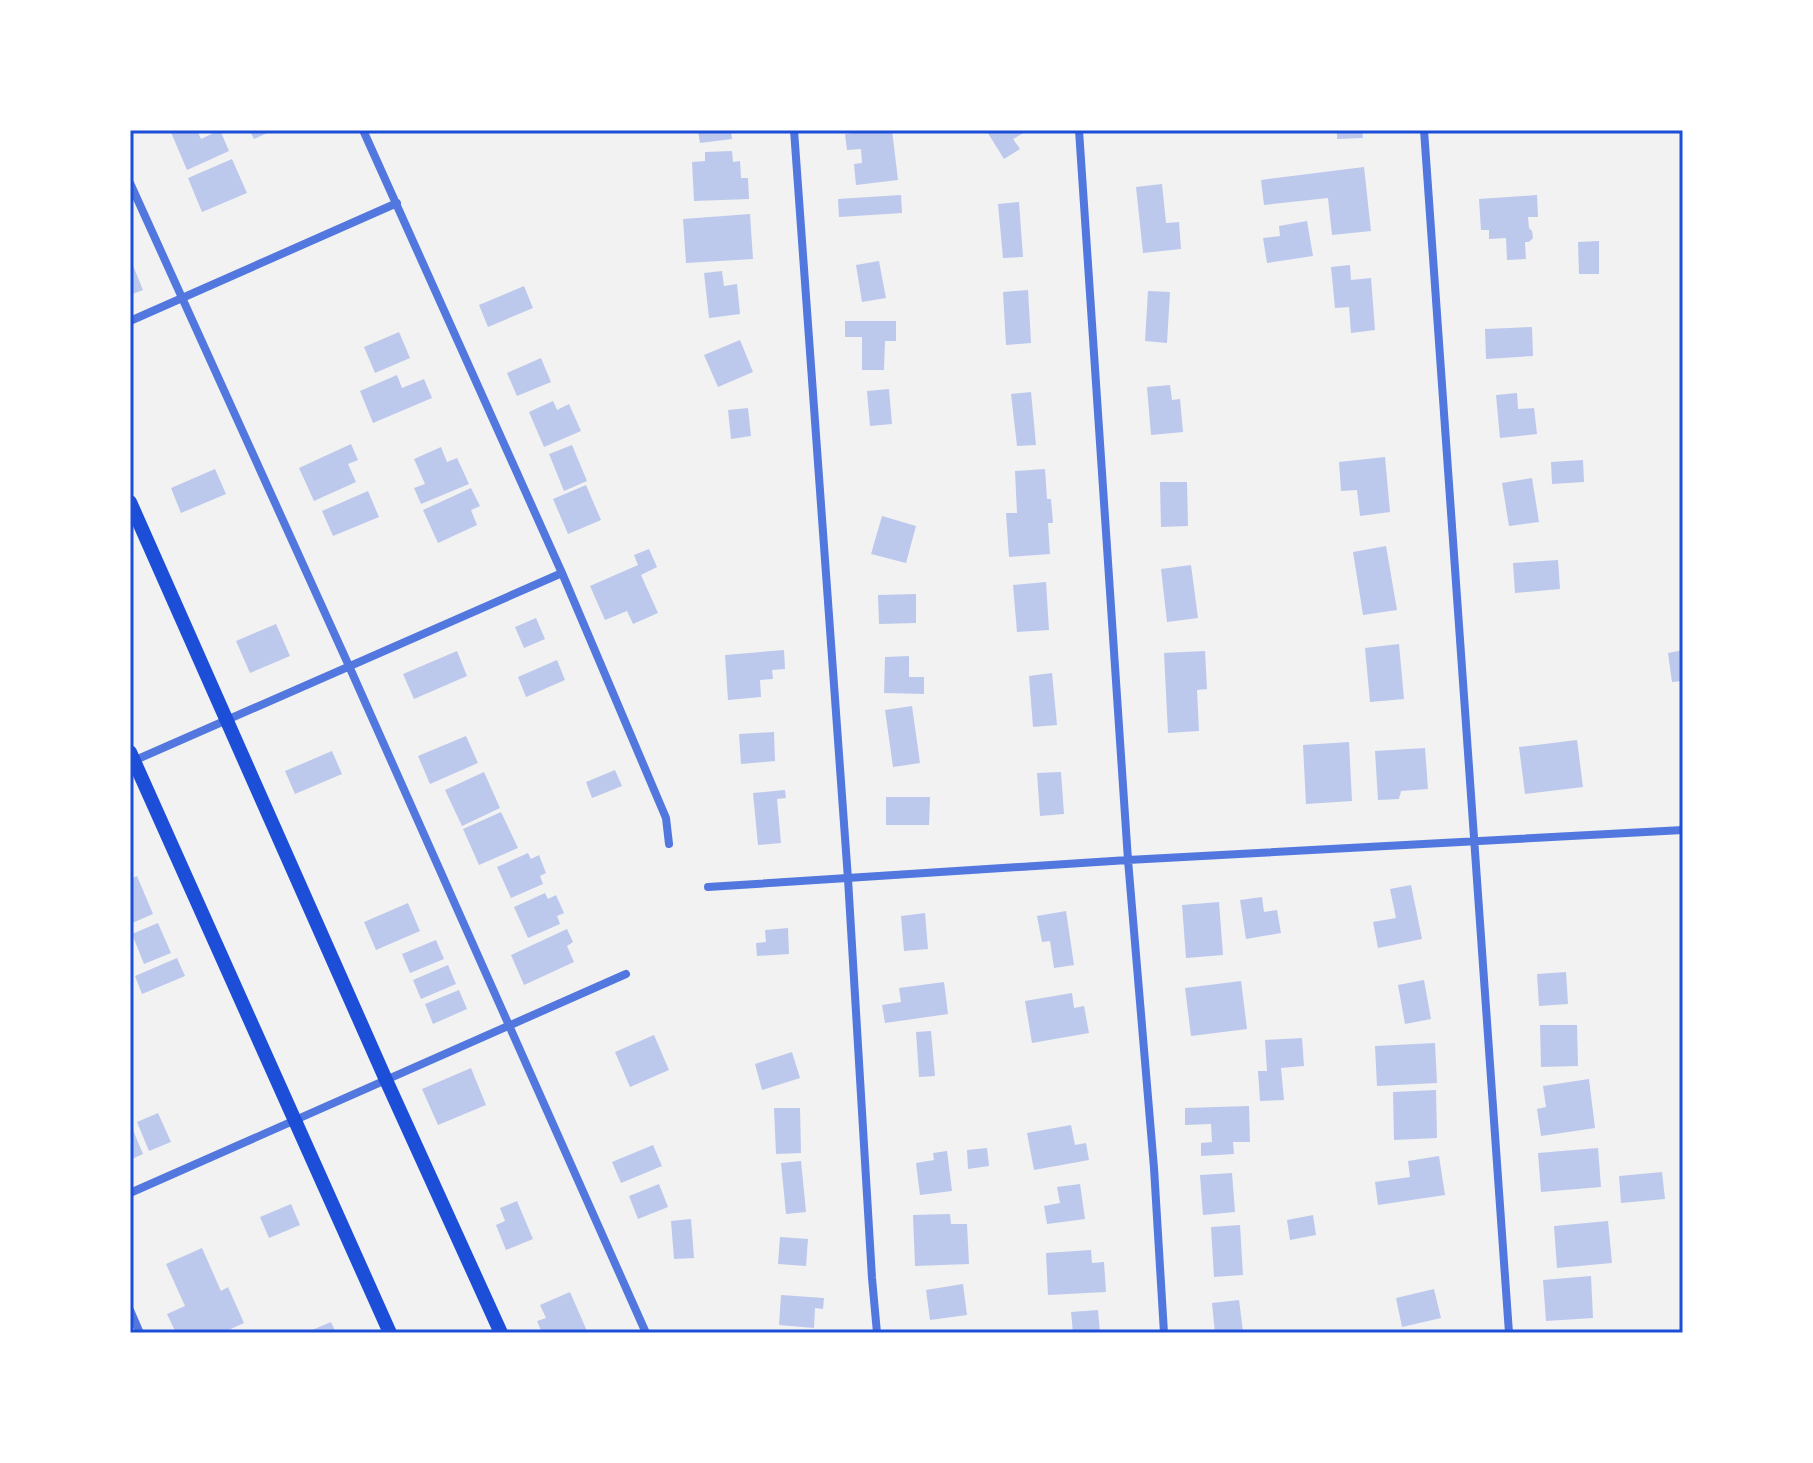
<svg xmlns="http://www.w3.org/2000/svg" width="1813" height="1463" font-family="'Source Sans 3',sans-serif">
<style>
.building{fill:#bdc9ec}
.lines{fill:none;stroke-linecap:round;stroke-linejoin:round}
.minor{stroke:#5277de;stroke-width:8}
.secondary{stroke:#1d4ed8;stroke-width:14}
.neatline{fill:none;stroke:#1d4ed8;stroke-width:3}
</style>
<rect width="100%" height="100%" fill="#f2f2f2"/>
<path class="building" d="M 170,130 L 197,130 L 201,139 L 220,130 L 229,151 L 187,170 Z
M 249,130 L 274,130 L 254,139 Z
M 698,130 L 731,130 L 732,139 L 700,143 Z
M 883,130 L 892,130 L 898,180 L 856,185 L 854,164 L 862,163 L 861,149 L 847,150 L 845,134 Z
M 986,130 L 1029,130 L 1013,139 L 1020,149 L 1004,159 Z
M 1337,130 L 1362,130 L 1363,138 L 1337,139 Z
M 732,151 L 733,162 L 740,161 L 741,178 L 748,178 L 749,199 L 694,201 L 692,162 L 705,161 L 705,152 Z
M 232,159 L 247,193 L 202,212 L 188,178 Z
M 1364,167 L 1371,231 L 1332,235 L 1328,198 L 1264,205 L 1261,180 Z
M 1162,184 L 1166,223 L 1179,222 L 1181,249 L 1143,253 L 1136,187 Z
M 901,195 L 902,213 L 839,217 L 838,199 Z
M 1537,195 L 1538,217 L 1528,217 L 1529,228 L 1532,231 L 1533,238 L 1529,242 L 1525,242 L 1526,259 L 1507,260 L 1506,238 L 1489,239 L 1489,230 L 1481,230 L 1479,199 Z
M 1019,202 L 1023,257 L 1003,258 L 998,204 Z
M 750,214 L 753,259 L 686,263 L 683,219 Z
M 1307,221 L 1313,256 L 1267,263 L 1263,238 L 1280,236 L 1279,226 Z
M 1599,241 L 1599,274 L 1579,274 L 1578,242 Z
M 130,258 L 143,290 L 130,295 Z
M 879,261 L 886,298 L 862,302 L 856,265 Z
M 1350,265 L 1351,280 L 1371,278 L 1375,330 L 1351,333 L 1349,307 L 1335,308 L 1331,267 Z
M 722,271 L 724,286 L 737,284 L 740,314 L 709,318 L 704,273 Z
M 524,286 L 533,308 L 488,327 L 479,305 Z
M 1028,290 L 1031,343 L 1006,345 L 1003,292 Z
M 1148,291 L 1170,292 L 1167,343 L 1145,341 Z
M 845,321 L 896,321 L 896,341 L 885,341 L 884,370 L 862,370 L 862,337 L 845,337 Z
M 1532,327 L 1533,356 L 1486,359 L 1485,329 Z
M 399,332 L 410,358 L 375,373 L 364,347 Z
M 740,340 L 753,372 L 718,387 L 704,355 Z
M 541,358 L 551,382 L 517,396 L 507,373 Z
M 397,375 L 402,388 L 424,379 L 432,398 L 373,423 L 360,391 Z
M 1170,385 L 1172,400 L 1180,399 L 1183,432 L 1151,435 L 1147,387 Z
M 889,389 L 892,424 L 870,426 L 867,391 Z
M 1031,392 L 1036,445 L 1017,446 L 1011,394 Z
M 1517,393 L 1518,409 L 1534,408 L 1537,434 L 1500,438 L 1496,395 Z
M 553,401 L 557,410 L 569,404 L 581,431 L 544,447 L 529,412 Z
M 748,408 L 751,436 L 731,439 L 728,410 Z
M 351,444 L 358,460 L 348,464 L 356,482 L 314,501 L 299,468 Z
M 572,445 L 587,481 L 564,491 L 549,454 Z
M 441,447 L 447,462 L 457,458 L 469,484 L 421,504 L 414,488 L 425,484 L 414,459 Z
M 1385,457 L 1390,512 L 1360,516 L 1357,490 L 1341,491 L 1339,462 Z
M 1583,460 L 1584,482 L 1552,484 L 1551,462 Z
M 215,469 L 226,494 L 181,513 L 171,488 Z
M 1045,469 L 1047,499 L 1051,499 L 1053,523 L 1048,523 L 1050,554 L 1009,557 L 1006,513 L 1017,513 L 1015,471 Z
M 1532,478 L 1539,522 L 1509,526 L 1502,483 Z
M 1160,482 L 1187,482 L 1188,526 L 1161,527 Z
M 586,485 L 601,520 L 568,534 L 553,499 Z
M 471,488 L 480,506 L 471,510 L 477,525 L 438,543 L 423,510 Z
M 368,491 L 379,517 L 333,536 L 322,511 Z
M 882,516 L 916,526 L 906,563 L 871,554 Z
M 1386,546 L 1397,610 L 1363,615 L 1353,552 Z
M 649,549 L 657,567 L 641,575 L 658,613 L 633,624 L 627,611 L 605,620 L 590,586 L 638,565 L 634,555 Z
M 1558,560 L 1560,589 L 1515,593 L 1513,563 Z
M 1191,565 L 1198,618 L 1167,622 L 1161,569 Z
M 1046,582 L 1049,630 L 1017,632 L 1013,585 Z
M 916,594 L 916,623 L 879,624 L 878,595 Z
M 536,618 L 545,639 L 524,648 L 515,627 Z
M 276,624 L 290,656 L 250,673 L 236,641 Z
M 1399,644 L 1404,699 L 1370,702 L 1365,648 Z
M 784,650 L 785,669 L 772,670 L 773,679 L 760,680 L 761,697 L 728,700 L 725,655 Z
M 1683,650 L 1683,681 L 1672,682 L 1668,653 Z
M 457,651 L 467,676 L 414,699 L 403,674 Z
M 1205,651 L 1207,689 L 1197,690 L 1199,731 L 1168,733 L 1164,653 Z
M 909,656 L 909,677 L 924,677 L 924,694 L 884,693 L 885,657 Z
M 557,660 L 565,680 L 526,697 L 518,677 Z
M 1052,673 L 1057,725 L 1033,727 L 1029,676 Z
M 912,706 L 920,763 L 893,767 L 885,710 Z
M 774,732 L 775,761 L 741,764 L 739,734 Z
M 466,736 L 478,763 L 430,784 L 418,756 Z
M 1577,740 L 1583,787 L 1525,794 L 1519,747 Z
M 1349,742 L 1352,801 L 1306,804 L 1303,745 Z
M 1425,748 L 1428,789 L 1401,791 L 1399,799 L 1378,800 L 1375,751 Z
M 332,751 L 342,774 L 295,794 L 285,771 Z
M 615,770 L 622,786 L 592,798 L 586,782 Z
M 484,772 L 500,808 L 462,826 L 445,790 Z
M 1061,772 L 1064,814 L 1040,816 L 1037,773 Z
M 785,790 L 786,798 L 777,799 L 781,843 L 758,845 L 753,793 Z
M 886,797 L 930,797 L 929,825 L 886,825 Z
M 501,812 L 518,848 L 479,865 L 463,829 Z
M 528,853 L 531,859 L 539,855 L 546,873 L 540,876 L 543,884 L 511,898 L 497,867 Z
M 137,876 L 153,914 L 130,924 L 130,879 Z
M 1411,885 L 1422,939 L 1378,948 L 1373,922 L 1396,918 L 1390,889 Z
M 545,893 L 548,899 L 556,895 L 564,913 L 557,916 L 560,924 L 528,938 L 514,907 Z
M 1262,897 L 1264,912 L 1277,910 L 1281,933 L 1246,939 L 1240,900 Z
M 1219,902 L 1223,955 L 1186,958 L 1182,905 Z
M 408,903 L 420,931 L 376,950 L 364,922 Z
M 1066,911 L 1074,965 L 1054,968 L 1050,941 L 1042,942 L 1037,916 Z
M 925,913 L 928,949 L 904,951 L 901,916 Z
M 158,923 L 171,953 L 144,964 L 132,934 Z
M 788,928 L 789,954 L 757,956 L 756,943 L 766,942 L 765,930 Z
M 567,929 L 573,942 L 567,946 L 574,962 L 524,985 L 511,955 Z
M 436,940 L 444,959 L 410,973 L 402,954 Z
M 177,958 L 185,976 L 142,994 L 135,976 Z
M 448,965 L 456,984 L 421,999 L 413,980 Z
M 1566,972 L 1568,1004 L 1539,1006 L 1537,974 Z
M 1424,980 L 1431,1019 L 1405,1024 L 1398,985 Z
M 1241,981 L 1247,1029 L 1191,1036 L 1185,988 Z
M 944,982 L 948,1014 L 885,1023 L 882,1005 L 901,1002 L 899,988 Z
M 459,990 L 467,1009 L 433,1024 L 425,1004 Z
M 1072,993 L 1074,1008 L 1084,1006 L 1089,1033 L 1032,1043 L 1025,1001 Z
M 1540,1025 L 1577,1025 L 1578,1066 L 1541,1067 Z
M 931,1031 L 935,1076 L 919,1077 L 916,1032 Z
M 654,1035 L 669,1070 L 630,1087 L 615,1052 Z
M 1302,1038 L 1304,1066 L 1281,1068 L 1284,1100 L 1260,1101 L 1258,1071 L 1267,1071 L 1265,1040 Z
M 1435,1043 L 1437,1083 L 1377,1086 L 1375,1046 Z
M 792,1052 L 800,1078 L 762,1090 L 755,1064 Z
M 471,1068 L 486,1105 L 438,1125 L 422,1089 Z
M 1589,1079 L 1595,1128 L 1541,1136 L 1537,1109 L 1546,1107 L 1543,1086 Z
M 1436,1090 L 1437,1138 L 1394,1140 L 1393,1092 Z
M 1249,1106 L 1250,1142 L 1233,1142 L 1234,1154 L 1201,1156 L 1201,1143 L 1212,1142 L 1211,1124 L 1185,1125 L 1185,1108 Z
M 774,1108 L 800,1108 L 801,1153 L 776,1154 Z
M 158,1113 L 171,1142 L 149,1151 L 137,1122 Z
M 130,1123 L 143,1154 L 130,1160 Z
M 1071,1125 L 1075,1145 L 1086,1143 L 1089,1160 L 1034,1170 L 1027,1133 Z
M 653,1145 L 662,1166 L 621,1183 L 612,1162 Z
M 987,1148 L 989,1166 L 968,1169 L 967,1150 Z
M 1598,1148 L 1601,1187 L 1541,1192 L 1538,1153 Z
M 947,1151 L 952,1191 L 920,1195 L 916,1163 L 934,1160 L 933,1153 Z
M 1439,1156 L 1445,1195 L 1378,1205 L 1375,1182 L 1410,1177 L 1408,1161 Z
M 801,1161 L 806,1212 L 786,1214 L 781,1163 Z
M 1662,1172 L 1665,1199 L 1621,1203 L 1619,1176 Z
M 1232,1173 L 1235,1212 L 1203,1215 L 1200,1175 Z
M 659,1184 L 668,1207 L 638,1219 L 629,1196 Z
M 1080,1184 L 1085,1219 L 1047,1224 L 1044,1206 L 1060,1203 L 1057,1187 Z
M 517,1201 L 533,1239 L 506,1250 L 496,1225 L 505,1221 L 500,1208 Z
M 291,1204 L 300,1225 L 269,1238 L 260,1217 Z
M 950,1214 L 951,1224 L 967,1224 L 969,1264 L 915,1266 L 913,1215 Z
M 1313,1215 L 1316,1235 L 1290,1240 L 1287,1220 Z
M 691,1219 L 694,1258 L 674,1259 L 671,1221 Z
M 1608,1221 L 1612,1263 L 1557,1268 L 1554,1226 Z
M 1240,1225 L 1243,1275 L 1214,1277 L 1211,1227 Z
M 780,1237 L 808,1239 L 806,1266 L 778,1264 Z
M 202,1248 L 221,1291 L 228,1287 L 244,1323 L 222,1333 L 176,1333 L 167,1314 L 185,1306 L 166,1264 Z
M 1091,1250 L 1092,1263 L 1104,1262 L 1106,1292 L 1048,1295 L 1046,1253 Z
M 1591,1276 L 1593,1318 L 1546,1321 L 1543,1280 Z
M 963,1284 L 967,1315 L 930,1320 L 926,1290 Z
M 1434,1289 L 1441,1318 L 1402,1327 L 1396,1298 Z
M 570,1292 L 587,1331 L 583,1333 L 542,1333 L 537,1321 L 546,1318 L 540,1305 Z
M 781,1295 L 824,1298 L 823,1309 L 815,1308 L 814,1328 L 779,1325 Z
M 1239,1300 L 1243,1331 L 1215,1333 L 1212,1303 Z
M 1098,1310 L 1100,1333 L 1073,1333 L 1071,1312 Z
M 331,1322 L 336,1333 L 313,1333 L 312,1330 Z"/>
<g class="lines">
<path class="minor" d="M 363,130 L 562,573 L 666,818 L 669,844
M 794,130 L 848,879 L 872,1278 L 877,1333
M 1079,130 L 1128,860 L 1154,1168 L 1164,1333
M 1424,130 L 1509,1333
M 130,183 L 349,666 L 646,1333
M 130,321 L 397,203
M 131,762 L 562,573
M 708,887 L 1128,860 L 1683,830
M 130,1193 L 626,974
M 130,1310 L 140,1333"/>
<path class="secondary" d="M 130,502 L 386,1080 L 501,1333
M 130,752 L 390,1333"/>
</g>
<rect width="1813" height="1463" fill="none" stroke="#ffffff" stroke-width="264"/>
<rect x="132" y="132" width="1549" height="1199" class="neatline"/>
</svg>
